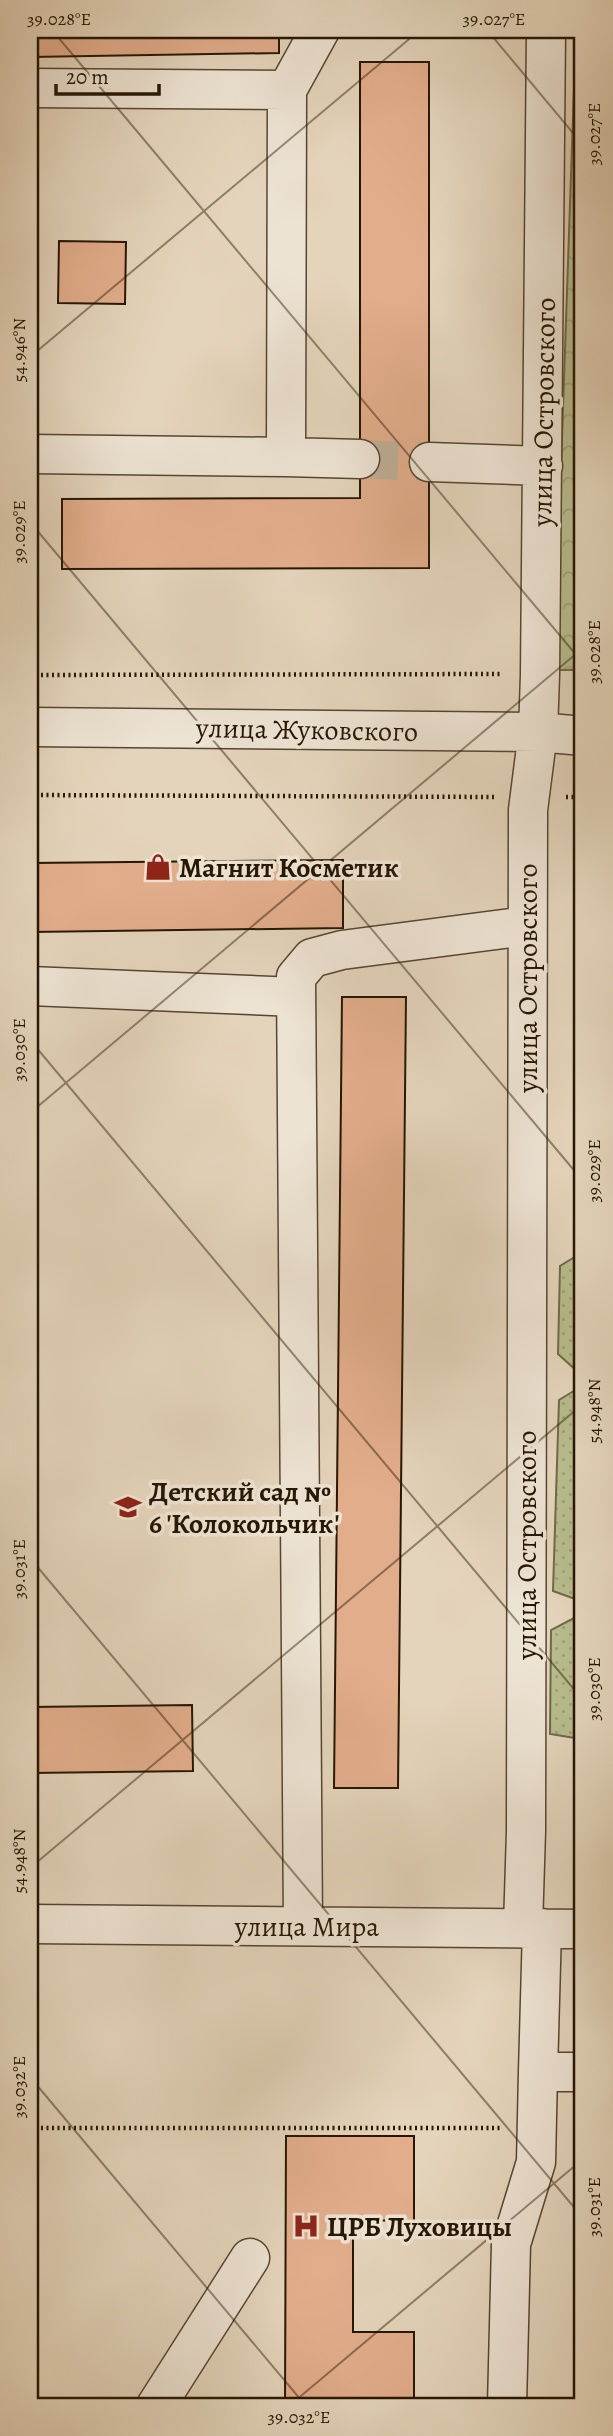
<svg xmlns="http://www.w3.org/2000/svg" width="613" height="2436" font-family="Alegreya,serif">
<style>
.grass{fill:url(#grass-dots);stroke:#6f6a48;stroke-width:2}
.forest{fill:url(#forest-crowns);stroke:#6f6a48;stroke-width:2}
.building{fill:#e2ad8b;stroke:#261703;stroke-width:2}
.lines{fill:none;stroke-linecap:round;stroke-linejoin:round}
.minor-tunnel{stroke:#beae96;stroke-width:38;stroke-dasharray:38 19;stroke-linecap:butt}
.minor-casing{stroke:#564631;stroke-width:41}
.path{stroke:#261703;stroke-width:4.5;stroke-dasharray:2 3.5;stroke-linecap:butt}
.minor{stroke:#ede3d3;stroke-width:38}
.ticks{fill:none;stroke:#261703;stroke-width:2;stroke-opacity:0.45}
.labels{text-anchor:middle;stroke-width:7;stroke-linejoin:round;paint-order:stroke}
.street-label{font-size:28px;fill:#261703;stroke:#ede3d3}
.poi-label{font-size:28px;font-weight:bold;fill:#261703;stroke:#ede3d3;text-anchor:start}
.neatline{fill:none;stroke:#261703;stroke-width:2.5}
.ticks-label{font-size:18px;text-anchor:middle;fill:#261703}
</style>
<defs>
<pattern id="grass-dots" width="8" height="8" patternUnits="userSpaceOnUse" patternTransform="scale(1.75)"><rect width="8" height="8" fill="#b8bc8d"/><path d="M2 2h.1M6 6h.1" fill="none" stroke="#9ea178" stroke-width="1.8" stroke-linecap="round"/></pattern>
<pattern id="forest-crowns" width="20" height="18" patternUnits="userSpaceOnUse" patternTransform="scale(1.75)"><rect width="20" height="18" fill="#b8bc8d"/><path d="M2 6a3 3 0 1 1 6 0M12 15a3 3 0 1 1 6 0" fill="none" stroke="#9ea178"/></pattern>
</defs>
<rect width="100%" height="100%" fill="#e4d4bb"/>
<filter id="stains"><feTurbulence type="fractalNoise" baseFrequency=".00286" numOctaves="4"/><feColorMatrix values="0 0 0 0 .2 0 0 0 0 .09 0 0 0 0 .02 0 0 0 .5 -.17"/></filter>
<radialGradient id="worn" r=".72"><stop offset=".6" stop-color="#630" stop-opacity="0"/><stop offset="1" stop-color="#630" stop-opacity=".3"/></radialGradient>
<path class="grass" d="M 581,1253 L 577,1371 L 558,1354 L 560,1266 Z
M 582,1386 L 578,1600 L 553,1591 L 559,1400 Z
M 576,1617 L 575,1738 L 550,1734 L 551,1630 Z"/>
<path class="forest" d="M 576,30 L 583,30 L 583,670 L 554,670 Z"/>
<path class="building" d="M 30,30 L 279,30 L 279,53 L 30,57 Z
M 360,62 L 429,62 L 429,568 L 62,569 L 62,499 L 360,498 Z
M 59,241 L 126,242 L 125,304 L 58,303 Z
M 343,860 L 343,928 L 30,932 L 30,863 Z
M 342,997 L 406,997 L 398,1788 L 334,1788 Z
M 192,1705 L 193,1771 L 30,1773 L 30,1707 Z
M 286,2136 L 414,2136 L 414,2221 L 353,2220 L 353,2332 L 414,2332 L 414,2406 L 285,2406 Z"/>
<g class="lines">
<path class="minor-tunnel" d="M 360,459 L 429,462"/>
<defs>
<path id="minor" d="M 30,88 L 287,90
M 30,454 L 286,457 L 287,90 L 320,30
M 286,457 L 360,459
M 429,462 L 543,466
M 30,727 L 538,732 L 583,736
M 30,986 L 296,997
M 30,1924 L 583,1929
M 303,1926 L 296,977 L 312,958 L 342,950 L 526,926
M 523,1927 L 526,1831 L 528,810 L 538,732 L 540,675 L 546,30
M 542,1928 L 538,2072 L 583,2072
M 156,2406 L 250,2258
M 507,2406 L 511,2244 L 536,2162 L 538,2072"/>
</defs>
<use href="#minor" class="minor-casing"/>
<path class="path" d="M 30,675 L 503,674
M 30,795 L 494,797
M 566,797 L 583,797
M 30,2128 L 501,2128"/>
<use href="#minor" class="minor"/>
</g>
<path class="ticks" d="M 52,30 L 583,663M 487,30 L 583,145M 30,357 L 420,30M 30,522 L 583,1181M 30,1040 L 583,1700M 30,1113 L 583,648M 30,1558 L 583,2218M 30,1868 L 583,1404M 30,2077 L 306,2406M 289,2406 L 583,2159"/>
<defs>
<symbol id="shop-bare" viewBox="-9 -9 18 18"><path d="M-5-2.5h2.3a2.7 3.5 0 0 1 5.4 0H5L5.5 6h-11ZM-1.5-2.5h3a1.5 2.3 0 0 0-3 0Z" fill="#8f2418" stroke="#ede3d3" stroke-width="2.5" paint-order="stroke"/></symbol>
<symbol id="school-bare" viewBox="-9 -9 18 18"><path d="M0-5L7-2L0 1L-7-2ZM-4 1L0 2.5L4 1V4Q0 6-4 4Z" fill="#8f2418" stroke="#ede3d3" stroke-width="2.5" paint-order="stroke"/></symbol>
<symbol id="hospital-bare" viewBox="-9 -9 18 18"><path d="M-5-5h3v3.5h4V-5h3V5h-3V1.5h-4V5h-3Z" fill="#8f2418" stroke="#ede3d3" stroke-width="2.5" paint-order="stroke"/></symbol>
</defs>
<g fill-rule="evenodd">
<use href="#shop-bare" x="139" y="848" width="38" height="38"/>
<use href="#school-bare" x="109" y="1488" width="38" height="38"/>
<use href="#hospital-bare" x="287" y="2207" width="38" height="38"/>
</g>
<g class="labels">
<g class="street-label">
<text transform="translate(543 412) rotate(-89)" y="10">улица Островского</text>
<text transform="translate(307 729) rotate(1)" y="10">улица Жуковского</text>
<text transform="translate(527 978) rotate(-90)" y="10">улица Островского</text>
<text transform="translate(526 1545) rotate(-90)" y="10">улица Островского</text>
<text x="307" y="1936">улица Мира</text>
</g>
<g class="poi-label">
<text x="179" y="877">Магнит Косметик</text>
<text x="149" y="1501">Детский сад №<tspan x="149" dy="32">6 'Колокольчик'</tspan></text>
<text x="327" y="2236">ЦРБ Луховицы</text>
</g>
</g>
<rect width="613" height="2436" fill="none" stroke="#e4d4bb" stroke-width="77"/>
<path d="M56 84v10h103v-10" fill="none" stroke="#261703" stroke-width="3.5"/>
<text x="66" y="84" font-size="21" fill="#261703" stroke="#ede3d3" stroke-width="5" paint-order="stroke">20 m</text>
<rect x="38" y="38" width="536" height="2360" class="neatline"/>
<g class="ticks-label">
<text x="59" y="25">39.028°E</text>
<text x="494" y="25">39.027°E</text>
<text transform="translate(594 134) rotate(-90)" y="6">39.027°E</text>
<text transform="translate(19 350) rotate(-90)" y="6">54.946°N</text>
<text transform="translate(19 532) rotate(-90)" y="6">39.029°E</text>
<text transform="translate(594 652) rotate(-90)" y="6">39.028°E</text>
<text transform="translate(19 1050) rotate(-90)" y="6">39.030°E</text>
<text transform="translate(594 1171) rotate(-90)" y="6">39.029°E</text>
<text transform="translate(594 1411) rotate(-90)" y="6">54.948°N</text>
<text transform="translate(19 1569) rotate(-90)" y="6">39.031°E</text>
<text transform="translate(594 1689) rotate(-90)" y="6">39.030°E</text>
<text transform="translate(19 1861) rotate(-90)" y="6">54.948°N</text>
<text transform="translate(19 2087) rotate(-90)" y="6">39.032°E</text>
<text transform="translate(594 2207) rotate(-90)" y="6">39.031°E</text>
<text x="299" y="2423">39.032°E</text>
</g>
<rect width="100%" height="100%" filter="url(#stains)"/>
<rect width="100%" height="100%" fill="url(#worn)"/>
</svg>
